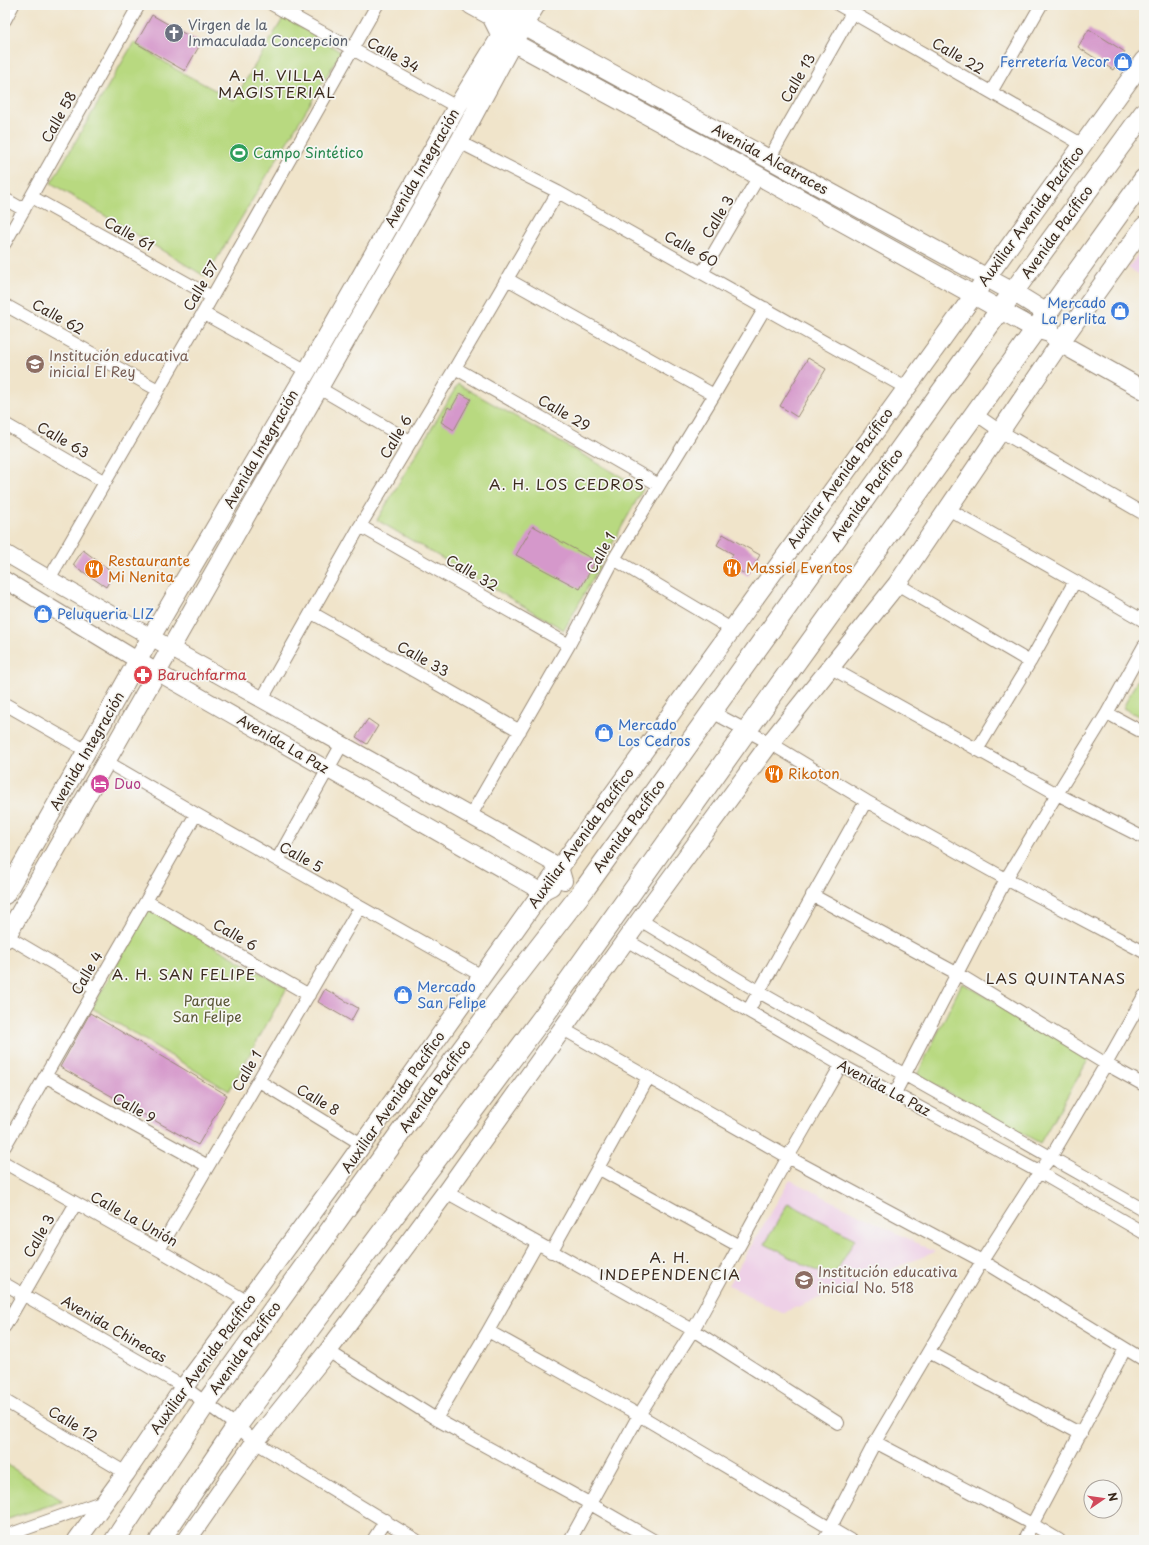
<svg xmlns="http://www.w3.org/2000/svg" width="1149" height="1545" font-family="'Playpen Sans',sans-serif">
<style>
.built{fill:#eed0e7}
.green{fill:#b8d980;stroke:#7a824f}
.building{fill:#d598cb}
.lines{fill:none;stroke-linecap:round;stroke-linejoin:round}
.minor-casing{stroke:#968774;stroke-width:14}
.tertiary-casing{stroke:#968774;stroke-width:18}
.secondary-casing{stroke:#968774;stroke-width:20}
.primary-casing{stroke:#968774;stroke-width:22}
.minor{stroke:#fff;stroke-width:12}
.tertiary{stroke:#fff;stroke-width:16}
.secondary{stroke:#fff;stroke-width:18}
.primary{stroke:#fff;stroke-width:20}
.labels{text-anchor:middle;stroke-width:3.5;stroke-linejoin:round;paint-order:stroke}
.worship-label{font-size:14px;fill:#5b616d;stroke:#f6f6f2;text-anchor:start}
.street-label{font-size:14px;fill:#3b2a1e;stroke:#f6f6f2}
.shop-label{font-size:14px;fill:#366cbe;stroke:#f6f6f2;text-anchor:start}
.leisure-label{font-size:14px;fill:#27864d;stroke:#f6f6f2;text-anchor:start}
.education-label{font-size:14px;fill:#785e54;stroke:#f6f6f2;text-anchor:start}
.food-label{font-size:14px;fill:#c56008;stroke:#f6f6f2;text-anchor:start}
.health-label{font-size:14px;fill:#be3a42;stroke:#f6f6f2;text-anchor:start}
.hotel-label{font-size:14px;fill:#b23c85;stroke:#f6f6f2;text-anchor:start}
.park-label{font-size:14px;fill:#5a5636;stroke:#f6f6f2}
.neighbourhood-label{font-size:15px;letter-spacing:1px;fill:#3b2a1e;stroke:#f6f6f2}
</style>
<rect width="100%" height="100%" fill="#f6f6f2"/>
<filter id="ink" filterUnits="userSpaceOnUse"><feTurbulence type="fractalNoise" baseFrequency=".025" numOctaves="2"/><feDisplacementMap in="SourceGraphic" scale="8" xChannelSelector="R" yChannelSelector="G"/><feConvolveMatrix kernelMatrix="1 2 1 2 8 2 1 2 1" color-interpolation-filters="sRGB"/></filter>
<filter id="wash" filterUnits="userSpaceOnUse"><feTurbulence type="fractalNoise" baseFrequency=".012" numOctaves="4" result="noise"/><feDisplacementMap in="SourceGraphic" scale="16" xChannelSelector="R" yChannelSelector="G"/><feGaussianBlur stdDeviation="0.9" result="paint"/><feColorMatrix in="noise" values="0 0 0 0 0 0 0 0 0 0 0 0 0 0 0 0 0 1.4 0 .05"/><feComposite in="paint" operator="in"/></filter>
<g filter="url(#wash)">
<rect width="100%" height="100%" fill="#f0e4ca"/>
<path class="built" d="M 1144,246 L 1144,277 L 1128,268 Z
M 790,1180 L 935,1252 L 782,1313 L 728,1285 Z"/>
<path class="green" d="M 284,17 L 341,52 L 206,277 L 51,183 L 134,42 L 177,70 L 234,100 Z
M 458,384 L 643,489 L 564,630 L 377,520 Z
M 1144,667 L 1144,719 L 1123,708 Z
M 148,909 L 287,988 L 229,1091 L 92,1008 Z
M 962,983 L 1091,1055 L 1040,1143 L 917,1075 Z
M 788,1203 L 855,1239 L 832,1279 L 765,1244 Z
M 5,1463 L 63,1501 L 5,1520 Z"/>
<g id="blocks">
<path class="building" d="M 152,15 L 201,43 L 185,71 L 136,43 Z
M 1089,29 L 1125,52 L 1113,70 L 1078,47 Z
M 808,358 L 826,369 L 797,417 L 780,406 Z
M 460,393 L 471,399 L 454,430 L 441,422 L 448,407 L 451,409 Z
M 533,526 L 596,561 L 580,589 L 516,555 Z
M 723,534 L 760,555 L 748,576 L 728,564 L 733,554 L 717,545 Z
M 83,550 L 114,573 L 106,587 L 73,565 Z
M 368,719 L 378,726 L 367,744 L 356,737 Z
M 325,989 L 358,1008 L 351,1021 L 318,1002 Z
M 90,1013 L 227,1095 L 198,1145 L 60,1067 Z"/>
</g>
</g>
<g filter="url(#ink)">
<use href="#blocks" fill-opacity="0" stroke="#968774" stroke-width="1"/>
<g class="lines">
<defs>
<path id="minor" d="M 273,5 L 457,107
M 839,5 L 1083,145
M 5,20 L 13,5
M 991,92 L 1041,5
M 459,142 L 558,192 L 906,388
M 769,159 L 852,13
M 32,197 L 212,297
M 5,199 L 24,210
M 5,243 L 139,5
M 702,273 L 759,176
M 507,279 L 714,395
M 5,305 L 158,390
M 203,313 L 307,371
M 455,368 L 659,485
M 319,388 L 410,441
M 974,413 L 1000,431 L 1144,514
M 5,424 L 105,482
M 948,509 L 1075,581 L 1144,621
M 360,526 L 569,645
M 614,559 L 731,629
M 49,579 L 203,313 L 377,5
M 897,584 L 1030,662
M 312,613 L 520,731
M 831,668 L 1057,794 L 1144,838
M 262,699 L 360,526 L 455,368 L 558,192
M 5,704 L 87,751
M 712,712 L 770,743 L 866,801 L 1006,879 L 1144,952
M 1107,713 L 1144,733
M 977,750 L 1030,662 L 1075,581
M 107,762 L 196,814 L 482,976
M 471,815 L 569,645 L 614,559 L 714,395 L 765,308
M 277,860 L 342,744
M 812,895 L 958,974 L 1106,1064 L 1144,1085
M 146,901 L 309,995
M 640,920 L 759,992 L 1144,1210
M 5,935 L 95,988
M 626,940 L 841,1065 L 1039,1172 L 1144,1233
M 748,1011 L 866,801
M 563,1029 L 788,1157 L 982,1261 L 1144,1360
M 45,1076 L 208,1166
M 259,1081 L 363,1145
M 895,1093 L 1006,879 L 1057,794 L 1107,713 L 1144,646
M 5,1146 L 196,814
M 5,1163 L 159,1250 L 248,1302
M 598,1168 L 739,1246
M 446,1192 L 693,1330 L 838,1423
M 159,1250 L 360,907
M 551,1252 L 648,1078
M 5,1284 L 184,1387 L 237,1426 L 255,1442 L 416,1540
M 5,1326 L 76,1203
M 488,1331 L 639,1415 L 850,1540
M 328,1351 L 436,1419 L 589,1503 L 653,1540
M 929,1352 L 1081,1434
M 5,1401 L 126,1473
M 436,1419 L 488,1331 L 537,1244
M 875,1442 L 1032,1524 L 1059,1540
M 5,1536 L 104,1501
M 373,1540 L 386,1520
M 570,1540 L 639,1415 L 693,1330 L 788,1157 L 841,1065
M 824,1540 L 875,1442 L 982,1261 L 1039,1172 L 1051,1157 L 1106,1064 L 1144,996
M 1024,1540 L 1125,1349"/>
<path id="tertiary" d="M 5,553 C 188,661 376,761 560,867 L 564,881
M 5,580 L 157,672 L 542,892 L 552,887"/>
<path id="secondary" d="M 471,5 L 491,16 L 512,19 L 1013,292 L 1047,313 L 1049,327
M 491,16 L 501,36 L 759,176 L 1035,329 L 1050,333 L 1060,343 L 1144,390
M 5,895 L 151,637 L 307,371 L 457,107 L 520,5
M 5,939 L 459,142 L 513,42 L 536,5
M 77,1540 L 126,1473 L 184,1387 L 334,1184 L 542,892 L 1144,60
M 187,1540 L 255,1442 L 328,1351 L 446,1192 L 640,920 L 770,743 L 897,584 L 1060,343 L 1144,226"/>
<path id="primary" d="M 115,1540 L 206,1403 L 408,1122 L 506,990 L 586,887 L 1000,310 L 1144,113
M 160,1540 L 237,1426 L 543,1017 L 747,730 L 1144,179"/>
</defs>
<use href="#minor" class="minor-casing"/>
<use href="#tertiary" class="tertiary-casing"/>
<use href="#secondary" class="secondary-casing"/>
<use href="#primary" class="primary-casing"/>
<use href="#minor" class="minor"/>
<use href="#tertiary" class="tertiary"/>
<use href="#secondary" class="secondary"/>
<use href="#primary" class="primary"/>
</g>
</g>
<defs>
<symbol id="church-disc" viewBox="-11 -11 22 22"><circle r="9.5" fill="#6b7280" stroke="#f6f6f2"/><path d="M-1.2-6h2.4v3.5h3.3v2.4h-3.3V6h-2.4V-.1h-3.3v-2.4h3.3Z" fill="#fff"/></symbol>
<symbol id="shop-disc" viewBox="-11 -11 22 22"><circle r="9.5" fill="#3f7fe0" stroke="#f6f6f2"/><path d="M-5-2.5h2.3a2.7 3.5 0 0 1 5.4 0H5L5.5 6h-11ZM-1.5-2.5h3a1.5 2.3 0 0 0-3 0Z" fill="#fff"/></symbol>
<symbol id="stadium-disc" viewBox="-11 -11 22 22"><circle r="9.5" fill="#2e9e5b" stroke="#f6f6f2"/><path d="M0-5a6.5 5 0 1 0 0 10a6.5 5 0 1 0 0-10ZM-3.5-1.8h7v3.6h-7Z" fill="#fff"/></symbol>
<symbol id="school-disc" viewBox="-11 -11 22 22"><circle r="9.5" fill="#8d6e63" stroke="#f6f6f2"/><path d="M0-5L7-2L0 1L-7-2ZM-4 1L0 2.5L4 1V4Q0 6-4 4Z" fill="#fff"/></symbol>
<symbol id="restaurant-disc" viewBox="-11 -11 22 22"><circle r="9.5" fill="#e8710a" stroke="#f6f6f2"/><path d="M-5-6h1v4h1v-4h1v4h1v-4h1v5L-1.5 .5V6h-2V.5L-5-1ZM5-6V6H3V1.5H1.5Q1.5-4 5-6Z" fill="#fff"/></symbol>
<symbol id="pharmacy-disc" viewBox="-11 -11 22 22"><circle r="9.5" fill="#e0444e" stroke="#f6f6f2"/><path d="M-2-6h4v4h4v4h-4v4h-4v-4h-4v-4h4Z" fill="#fff"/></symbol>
<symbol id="hotel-disc" viewBox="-11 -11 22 22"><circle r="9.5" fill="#d1479c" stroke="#f6f6f2"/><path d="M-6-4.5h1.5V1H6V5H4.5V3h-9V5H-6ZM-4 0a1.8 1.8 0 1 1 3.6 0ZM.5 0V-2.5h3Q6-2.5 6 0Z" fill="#fff"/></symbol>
</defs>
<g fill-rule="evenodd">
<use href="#church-disc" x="163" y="22" width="22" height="22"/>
<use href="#shop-disc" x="1112" y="51" width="22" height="22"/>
<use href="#stadium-disc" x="228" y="142" width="22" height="22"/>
<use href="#shop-disc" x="1109" y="300" width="22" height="22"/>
<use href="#school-disc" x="24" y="353" width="22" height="22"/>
<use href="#restaurant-disc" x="721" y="557" width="22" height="22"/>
<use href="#restaurant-disc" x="83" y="558" width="22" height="22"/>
<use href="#shop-disc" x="32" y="603" width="22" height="22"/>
<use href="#pharmacy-disc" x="132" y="664" width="22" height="22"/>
<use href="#shop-disc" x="593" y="722" width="22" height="22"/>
<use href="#restaurant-disc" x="763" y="763" width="22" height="22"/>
<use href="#hotel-disc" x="89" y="773" width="22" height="22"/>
<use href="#shop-disc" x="392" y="984" width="22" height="22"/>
<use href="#school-disc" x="793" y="1269" width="22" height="22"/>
</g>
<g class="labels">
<g class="worship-label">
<text x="188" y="30">Virgen de la<tspan x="188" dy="16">Inmaculada Concepcion</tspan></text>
</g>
<g class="street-label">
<text transform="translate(393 55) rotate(29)" y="5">Calle 34</text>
<text transform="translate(958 56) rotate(30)" y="5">Calle 22</text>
<text transform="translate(798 78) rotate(-60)" y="5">Calle 13</text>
<text transform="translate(59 117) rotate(-61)" y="5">Calle 58</text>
<text transform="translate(770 159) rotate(29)" y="5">Avenida Alcatraces</text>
<text transform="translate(422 168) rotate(-60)" y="5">Avenida Integración</text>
<text transform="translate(1031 216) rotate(-54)" y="5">Auxiliar Avenida Pacífico</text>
<text transform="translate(718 217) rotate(-59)" y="5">Calle 3</text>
<text transform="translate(1057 232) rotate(-54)" y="5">Avenida Pacífico</text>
<text transform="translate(129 234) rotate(29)" y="5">Calle 61</text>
<text transform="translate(691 249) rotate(29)" y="5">Calle 60</text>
<text transform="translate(201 286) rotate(-60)" y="5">Calle 57</text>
<text transform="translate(58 317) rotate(29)" y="5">Calle 62</text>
<text transform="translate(564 413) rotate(30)" y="5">Calle 29</text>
<text transform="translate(396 437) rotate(-59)" y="5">Calle 6</text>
<text transform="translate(63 440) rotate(30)" y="5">Calle 63</text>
<text transform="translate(261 449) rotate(-60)" y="5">Avenida Integración</text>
<text transform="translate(840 478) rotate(-54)" y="5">Auxiliar Avenida Pacífico</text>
<text transform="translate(867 495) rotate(-54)" y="5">Avenida Pacífico</text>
<text transform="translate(601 553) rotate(-61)" y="5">Calle 1</text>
<text transform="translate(472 573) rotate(30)" y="5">Calle 32</text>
<text transform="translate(423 659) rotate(29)" y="5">Calle 33</text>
<text transform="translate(283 744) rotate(30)" y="5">Avenida La Paz</text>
<text transform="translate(87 751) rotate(-60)" y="5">Avenida Integración</text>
<text transform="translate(629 826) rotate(-54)" y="5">Avenida Pacífico</text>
<text transform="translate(581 838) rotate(-54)" y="5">Auxiliar Avenida Pacífico</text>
<text transform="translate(301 857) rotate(29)" y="5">Calle 5</text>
<text transform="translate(235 935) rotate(30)" y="5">Calle 6</text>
<text transform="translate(87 973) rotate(-60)" y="5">Calle 4</text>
<text transform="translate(247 1071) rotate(-60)" y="5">Calle 1</text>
<text transform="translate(435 1086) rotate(-54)" y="5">Avenida Pacífico</text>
<text transform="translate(884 1088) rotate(28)" y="5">Avenida La Paz</text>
<text transform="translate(318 1100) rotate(31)" y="5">Calle 8</text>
<text transform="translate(393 1102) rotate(-55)" y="5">Auxiliar Avenida Pacífico</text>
<text transform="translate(134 1108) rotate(29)" y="5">Calle 9</text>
<text transform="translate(134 1219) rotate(29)" y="5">Calle La Unión</text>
<text transform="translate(39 1236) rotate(-60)" y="5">Calle 3</text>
<text transform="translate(114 1329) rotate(30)" y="5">Avenida Chinecas</text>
<text transform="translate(245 1348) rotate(-54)" y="5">Avenida Pacífico</text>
<text transform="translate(203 1364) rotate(-54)" y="5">Auxiliar Avenida Pacífico</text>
<text transform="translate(73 1424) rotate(31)" y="5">Calle 12</text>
</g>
<g class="shop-label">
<text x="1109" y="67" text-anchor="end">Ferretería Vecor</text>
<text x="1106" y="308" text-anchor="end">Mercado<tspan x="1106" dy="16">La Perlita</tspan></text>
<text x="57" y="619">Peluqueria LIZ</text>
<text x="618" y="730">Mercado<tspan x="618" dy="16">Los Cedros</tspan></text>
<text x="417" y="992">Mercado<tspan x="417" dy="16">San Felipe</tspan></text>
</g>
<g class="leisure-label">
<text x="253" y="158">Campo Sintético</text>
</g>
<g class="education-label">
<text x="49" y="361">Institución educativa<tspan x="49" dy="16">inicial El Rey</tspan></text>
<text x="818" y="1277">Institución educativa<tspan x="818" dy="16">inicial No. 518</tspan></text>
</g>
<g class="food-label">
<text x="108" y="566">Restaurante<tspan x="108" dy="16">Mi Nenita</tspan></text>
<text x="746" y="573">Massiel Eventos</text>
<text x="788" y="779">Rikoton</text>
</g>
<g class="health-label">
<text x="157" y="680">Baruchfarma</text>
</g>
<g class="hotel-label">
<text x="114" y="789">Duo</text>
</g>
<g class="park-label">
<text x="207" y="1006">Parque<tspan x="207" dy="16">San Felipe</tspan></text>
</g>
<g class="neighbourhood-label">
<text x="277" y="81">A. H. VILLA<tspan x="277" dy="17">MAGISTERIAL</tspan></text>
<text x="567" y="490">A. H. LOS CEDROS</text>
<text x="184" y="980">A. H. SAN FELIPE</text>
<text x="1056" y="984">LAS QUINTANAS</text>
<text x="670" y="1263">A. H.<tspan x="670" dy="17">INDEPENDENCIA</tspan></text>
</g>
</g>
<rect width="1149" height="1545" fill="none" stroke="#f6f6f2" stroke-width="20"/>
<g transform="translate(1103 1499) rotate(77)"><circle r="19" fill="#f6f6f2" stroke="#aba49d"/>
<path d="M0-3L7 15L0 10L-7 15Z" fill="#d1495b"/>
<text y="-6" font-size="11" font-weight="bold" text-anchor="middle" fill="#3b2a1e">N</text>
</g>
</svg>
